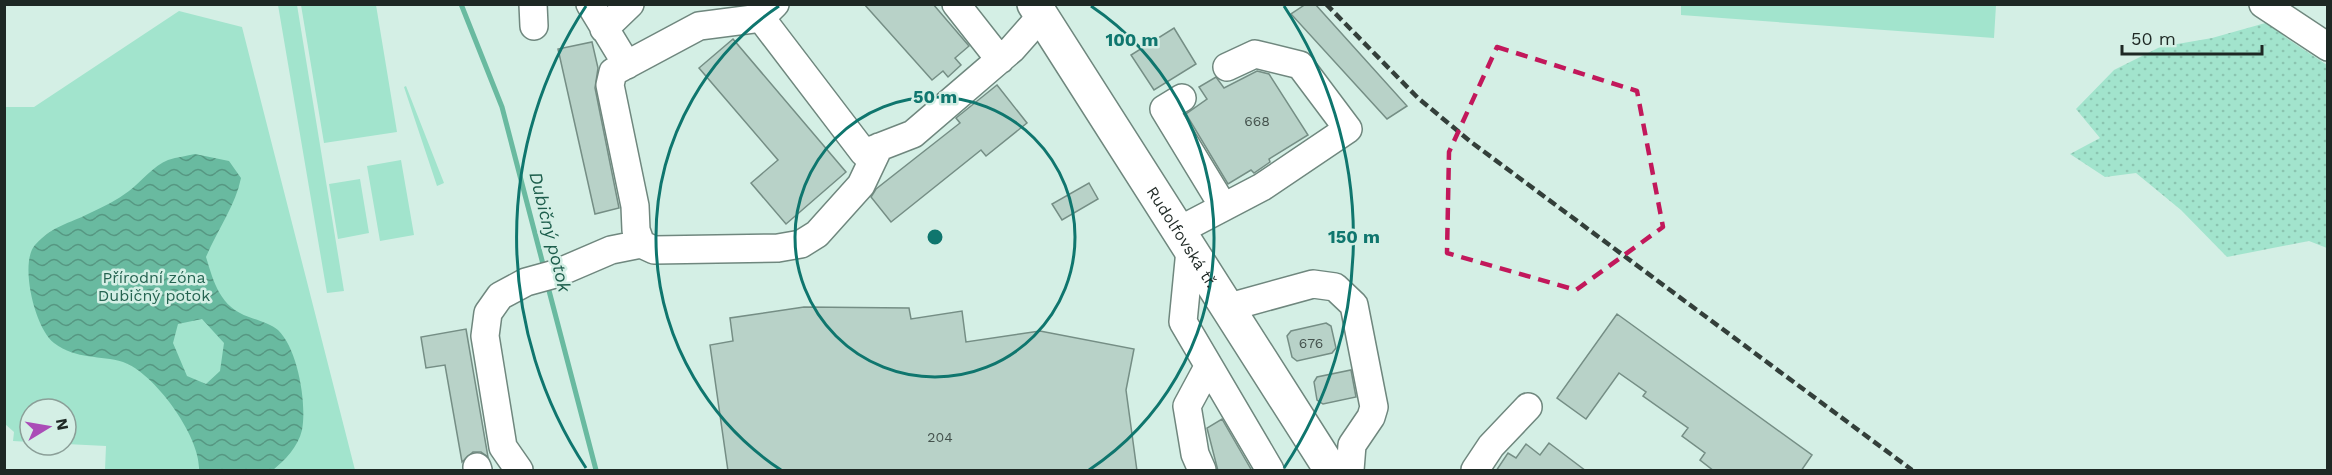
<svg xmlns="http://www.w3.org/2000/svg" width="2332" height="475" font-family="'Work Sans',sans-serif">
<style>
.park{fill:#a2e4cd}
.garden{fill:url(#garden-dots)}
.water{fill:url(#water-waves);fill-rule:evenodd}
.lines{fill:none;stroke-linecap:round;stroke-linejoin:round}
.stream{stroke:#69baa0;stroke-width:5}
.building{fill:#b8d2c8;stroke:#758e85;stroke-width:1.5}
.minor-casing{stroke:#6f877e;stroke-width:30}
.major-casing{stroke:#6f877e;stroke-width:36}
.minor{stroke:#fff;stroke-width:27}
.major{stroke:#fff;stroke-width:33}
.rail{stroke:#333f3a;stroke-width:4.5;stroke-dasharray:9 4.5;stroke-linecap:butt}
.marked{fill:none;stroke:#c2185b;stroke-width:4.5;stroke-dasharray:12 8;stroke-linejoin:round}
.ring{fill:none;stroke:#0f766e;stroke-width:3}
.labels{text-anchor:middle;stroke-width:5;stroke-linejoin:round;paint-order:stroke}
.number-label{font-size:14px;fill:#44524d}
.street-label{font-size:16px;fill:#1e2824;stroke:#d4efe5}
.park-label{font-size:16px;fill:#256451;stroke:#d4efe5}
.water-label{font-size:18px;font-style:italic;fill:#1c5d4b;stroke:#d4efe5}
.centre{fill:#0f766e;stroke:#d4efe5;stroke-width:3}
.ring-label{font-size:18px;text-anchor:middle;font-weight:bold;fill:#0f766e;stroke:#d4efe5;stroke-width:5;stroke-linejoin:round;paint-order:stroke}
</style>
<defs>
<pattern id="garden-dots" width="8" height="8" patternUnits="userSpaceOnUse" patternTransform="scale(1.5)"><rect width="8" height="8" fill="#a2e4cd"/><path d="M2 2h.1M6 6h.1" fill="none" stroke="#8bc4b0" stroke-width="1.8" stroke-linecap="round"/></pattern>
<pattern id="water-waves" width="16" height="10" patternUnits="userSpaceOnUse" patternTransform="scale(1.5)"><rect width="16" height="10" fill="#69baa0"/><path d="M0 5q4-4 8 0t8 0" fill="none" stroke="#569782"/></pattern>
</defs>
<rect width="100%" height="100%" fill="#d4efe5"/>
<path class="park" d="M 278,5 L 297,5 L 344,291 L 327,293 Z
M 301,5 L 376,5 L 397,132 L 324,143 Z
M 1681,5 L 1681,4 L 1996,5 L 1994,38 L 1681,15 Z
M 179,11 L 242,27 L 355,470 L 105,470 L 106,446 L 66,444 L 66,409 L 30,409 L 30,442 L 13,441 L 14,432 L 5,424 L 5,107 L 34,107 Z
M 406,86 L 444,183 L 437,186 L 404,87 Z
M 401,160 L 414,235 L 380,241 L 367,166 Z
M 360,179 L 369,233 L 338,239 L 329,184 Z"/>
<path class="garden" d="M 2269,22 L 2285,37 L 2327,65 L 2327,248 L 2309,241 L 2227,257 L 2181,210 L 2136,173 L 2105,177 L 2070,154 L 2100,138 L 2076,109 L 2114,70 L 2160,47 L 2212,38 Z"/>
<path class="water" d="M 195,154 L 229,161 L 241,178 C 236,204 217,231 206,257 C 214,283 220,307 249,317 C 257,320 271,324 278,330 C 298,349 307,404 302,430 C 298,447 285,460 273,470 L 199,470 C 201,438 155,373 123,362 C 100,355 77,360 54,343 C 35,329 19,263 35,245 C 55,224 67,225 90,213 C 103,207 117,200 129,191 C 141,182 154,165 168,160 C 177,157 187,156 195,154 ZM 202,319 L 224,343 L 220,371 L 206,384 L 187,376 L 173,343 L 178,324 Z"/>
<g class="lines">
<path class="stream" d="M 461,4 L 502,107 L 544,268
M 547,283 L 596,470"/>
</g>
<path class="building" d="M 864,4 L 933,4 L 969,46 L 955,58 L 961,65 L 948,77 L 943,71 L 932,80 Z
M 1306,4 L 1315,4 L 1407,106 L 1387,119 L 1291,14 Z
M 1174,28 L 1196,64 L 1154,90 L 1131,55 Z
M 733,39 L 846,172 L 786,224 L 751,183 L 778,160 L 699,68 Z
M 592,42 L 598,68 L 595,88 L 619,208 L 595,214 L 558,49 Z
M 1257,71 L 1269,74 L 1308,135 L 1269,159 L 1270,162 L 1254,173 L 1251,170 L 1228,184 L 1186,114 L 1207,99 L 1199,87 L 1216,77 L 1224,88 Z
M 997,85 L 1027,123 L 986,156 L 981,150 L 891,222 L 871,197 L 876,189 L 960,123 L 956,118 Z
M 1089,183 L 1098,199 L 1062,220 L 1052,204 Z
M 804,307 L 909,308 L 911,319 L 962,311 L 966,342 L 1040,331 L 1134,349 L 1126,390 L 1137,471 L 728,471 L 710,345 L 733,341 L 730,318 Z
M 1617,314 L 1812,455 L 1801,471 L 1714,471 L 1700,460 L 1705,453 L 1682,436 L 1688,428 L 1643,396 L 1646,392 L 1619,373 L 1586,419 L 1557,398 Z
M 1326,323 L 1331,326 L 1336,348 L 1332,353 L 1297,361 L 1292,357 L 1287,336 L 1291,331 Z
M 466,329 L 488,457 L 481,452 L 473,452 L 462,462 L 445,365 L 426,368 L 421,337 Z
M 1351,370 L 1356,397 L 1323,404 L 1317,400 L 1314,382 L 1317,377 Z
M 1222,419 L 1252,471 L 1218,471 L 1207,428 Z
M 1549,443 L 1586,471 L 1496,471 L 1508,453 L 1516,458 L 1526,444 L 1540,455 Z"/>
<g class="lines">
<defs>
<path id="minor" d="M 533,4 L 534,26
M 590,4 L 627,65
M 775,4 L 761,18 L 864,153 L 913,134 L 1012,49 L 1043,14
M 956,4 L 1000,60
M 2263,4 L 2328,47
M 761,18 L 699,26 L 613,72 L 610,85 L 635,206 L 636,230 L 641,244 L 654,250 L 778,248 L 801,244 L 817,234 L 861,185 L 879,147
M 604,29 L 630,4
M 1182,98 L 1164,109 L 1223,206
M 1178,231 L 1262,187 L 1348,129 L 1300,65 L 1255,54 L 1227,67
M 1190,250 L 1183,322 L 1270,470
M 1226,308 L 1313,284 L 1335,287 L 1354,305 L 1374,407 L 1371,417 L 1352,445 L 1350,470
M 477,467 L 478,470
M 519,470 L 503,447 L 485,336 L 488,313 L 500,296 L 526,282 L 555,274 L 611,250 L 641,244
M 1202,470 L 1195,454 L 1187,406 L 1208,367
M 1475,470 L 1491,446 L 1528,407"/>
<g id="major">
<path id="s1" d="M 1034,4 L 1331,470"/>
</g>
</defs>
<use href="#minor" class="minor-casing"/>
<use href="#major" class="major-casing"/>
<use href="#minor" class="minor"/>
<use href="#major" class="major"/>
<path class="rail" d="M 1326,4 L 1418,98 L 1471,142 L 1912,470"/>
</g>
<path class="marked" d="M 1497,47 L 1637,91 L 1663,227 L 1576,290 L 1447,253 L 1449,152 Z"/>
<g class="ring">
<circle cx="935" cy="237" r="140"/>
<path d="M781 470A279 279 0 0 1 779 6M1091 6A279 279 0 0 1 1089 470"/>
<path d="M586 468A419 419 0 0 1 586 6M1284 6A419 419 0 0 1 1284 468"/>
</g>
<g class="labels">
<g class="number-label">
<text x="1257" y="126">668</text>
<text x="1311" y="348">676</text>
<text x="940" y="442">204</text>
</g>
<g class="street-label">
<text dy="6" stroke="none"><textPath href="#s1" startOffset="276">Rudolfovská tř.</textPath></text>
</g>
<g class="park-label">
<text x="154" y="283">Přírodní zóna<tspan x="154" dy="18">Dubičný potok</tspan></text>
</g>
<g class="water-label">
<text transform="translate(550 232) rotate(76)" y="6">Dubičný potok</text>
</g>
</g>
<circle cx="935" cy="237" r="9" class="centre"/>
<g class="ring-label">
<text x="1132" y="46">100 m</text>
<text x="935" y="103">50 m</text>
<text x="1354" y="243">150 m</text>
</g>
<rect width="2332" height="475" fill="none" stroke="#1e2824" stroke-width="12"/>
<g transform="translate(48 427) rotate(79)"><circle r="28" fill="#d4efe5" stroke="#8b9f98" stroke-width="1.5"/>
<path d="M0-4.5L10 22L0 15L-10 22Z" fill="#aa4db7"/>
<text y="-9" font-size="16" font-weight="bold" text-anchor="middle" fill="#1e2824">N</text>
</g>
<path d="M2122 45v9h140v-9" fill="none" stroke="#1e2824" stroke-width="3"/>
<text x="2131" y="45" font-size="18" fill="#1e2824" stroke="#d4efe5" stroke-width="4.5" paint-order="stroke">50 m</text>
</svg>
